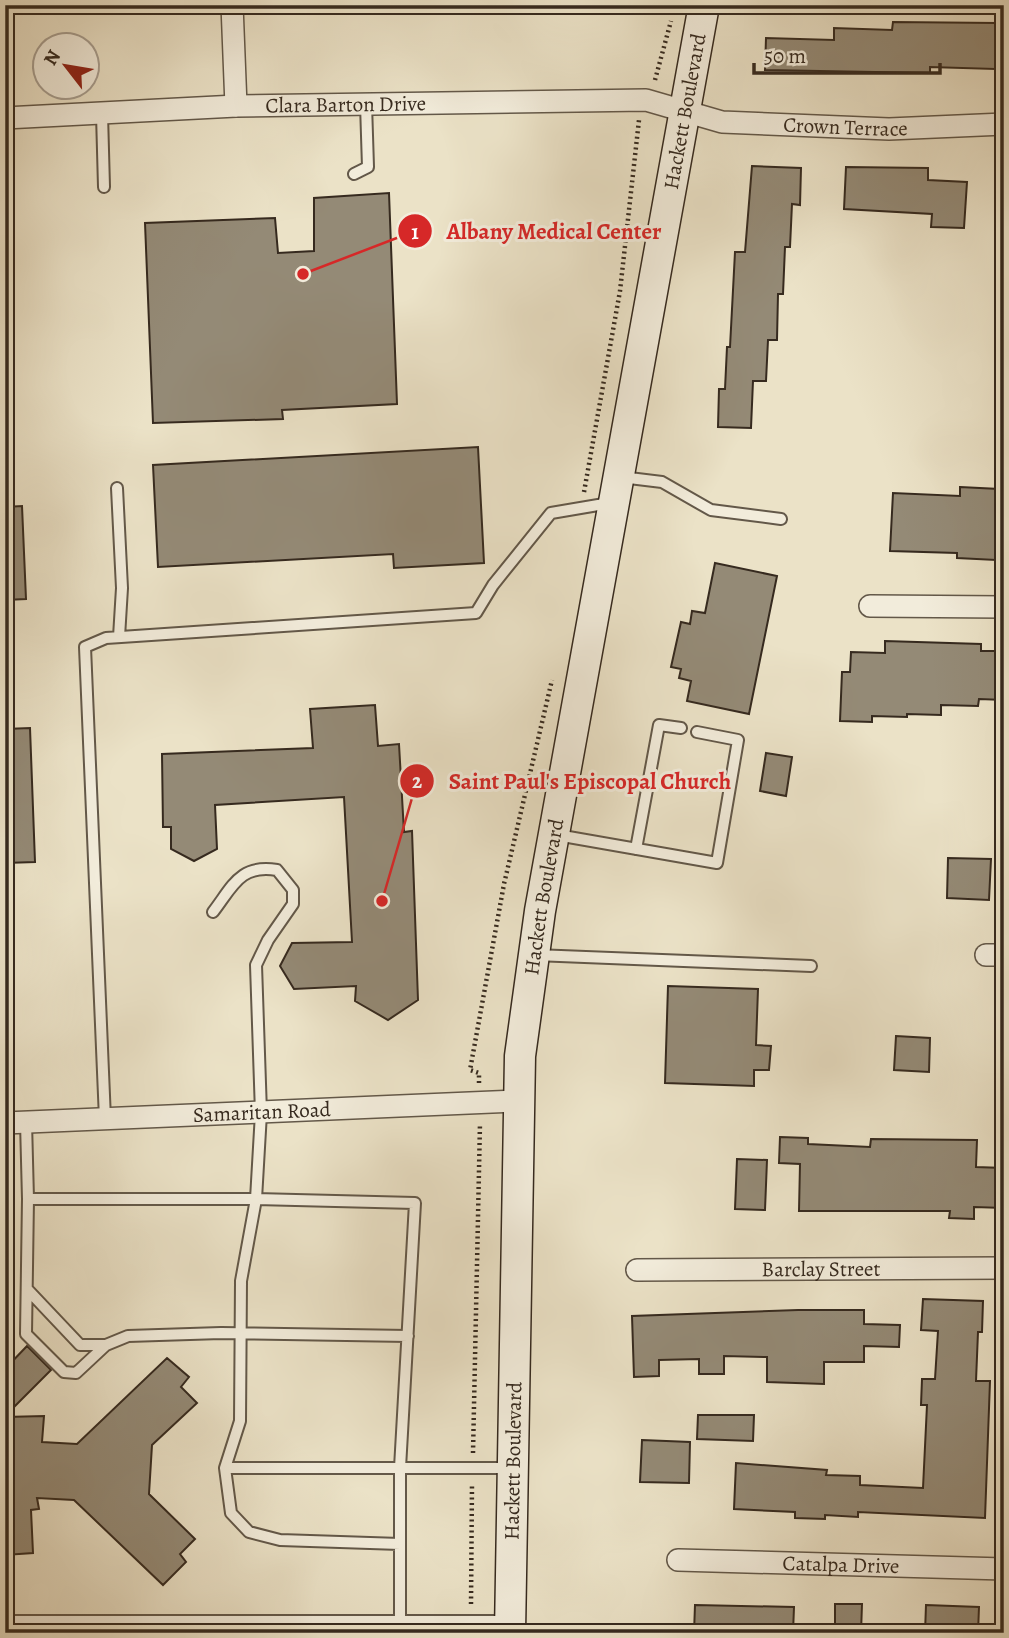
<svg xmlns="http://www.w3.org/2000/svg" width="1009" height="1638" font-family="Alegreya,serif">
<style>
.building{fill:#948a76;stroke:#362a1f;stroke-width:2}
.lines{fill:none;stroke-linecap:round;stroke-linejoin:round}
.lane-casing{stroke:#635849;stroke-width:14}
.street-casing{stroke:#635849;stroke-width:24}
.secondary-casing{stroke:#362a1f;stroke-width:33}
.path{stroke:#362a1f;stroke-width:4.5;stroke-dasharray:2 3.5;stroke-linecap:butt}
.lane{stroke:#f2ecdb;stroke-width:10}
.street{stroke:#f2ecdb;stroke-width:21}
.secondary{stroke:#f2ecdb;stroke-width:30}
.labels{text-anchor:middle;stroke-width:6;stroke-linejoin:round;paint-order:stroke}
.street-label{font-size:21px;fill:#362a1f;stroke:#f2ecdb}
.leader{fill:none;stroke:#d62828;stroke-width:2.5}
.callout-dot{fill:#d62828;stroke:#f2ecdb;stroke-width:2.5}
.mark-label{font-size:21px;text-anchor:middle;font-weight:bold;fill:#fff}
.callout-label{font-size:23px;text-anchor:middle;font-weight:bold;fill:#d62828;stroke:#f2ecdb;stroke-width:6;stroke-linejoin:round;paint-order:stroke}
</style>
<rect width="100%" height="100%" fill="#ebe2c7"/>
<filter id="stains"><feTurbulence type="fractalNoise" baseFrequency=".00286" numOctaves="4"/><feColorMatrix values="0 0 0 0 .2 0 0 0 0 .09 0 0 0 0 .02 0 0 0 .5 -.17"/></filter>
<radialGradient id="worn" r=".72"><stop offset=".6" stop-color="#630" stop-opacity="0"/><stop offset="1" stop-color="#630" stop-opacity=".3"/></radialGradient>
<path class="building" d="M 893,22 L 997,23 L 995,69 L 930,67 L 930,73 L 765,70 L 766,38 L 834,40 L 834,28 L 892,30 Z
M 752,166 L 801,168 L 800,205 L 792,204 L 790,247 L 785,247 L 783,294 L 778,294 L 777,340 L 768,340 L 766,381 L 753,381 L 751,428 L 718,427 L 719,389 L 725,389 L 727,347 L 730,347 L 735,252 L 745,252 Z
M 846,167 L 928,168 L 928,180 L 967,182 L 964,228 L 931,227 L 932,214 L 844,209 Z
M 389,193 L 397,404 L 282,410 L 283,419 L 153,423 L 145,223 L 275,218 L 278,253 L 314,251 L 314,198 Z
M 478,447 L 484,563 L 394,568 L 393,554 L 158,567 L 153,465 Z
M 960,487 L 999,489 L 996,560 L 957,558 L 957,553 L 890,551 L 893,493 L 960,496 Z
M 22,506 L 26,599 L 5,600 L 5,507 Z
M 715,563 L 777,576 L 749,714 L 687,701 L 691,681 L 679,678 L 681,669 L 671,667 L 681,622 L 690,624 L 692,611 L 705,613 Z
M 885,641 L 981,644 L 981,651 L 1004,651 L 1004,700 L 979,699 L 978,706 L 941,705 L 941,715 L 907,714 L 907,717 L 872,716 L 872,722 L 840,721 L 842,672 L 850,672 L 851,652 L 885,653 Z
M 375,705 L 378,746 L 399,744 L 404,832 L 412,831 L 418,1000 L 388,1020 L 355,1001 L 356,986 L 294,989 L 280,966 L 292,943 L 352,942 L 344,797 L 215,805 L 217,849 L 194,861 L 171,849 L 171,827 L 163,827 L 162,754 L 313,748 L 310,709 Z
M 30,728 L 35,862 L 5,863 L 5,729 Z
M 766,753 L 792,757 L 786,796 L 760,791 Z
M 948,858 L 991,859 L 989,900 L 947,898 Z
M 668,986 L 758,989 L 756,1045 L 771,1046 L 769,1070 L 754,1070 L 754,1086 L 665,1083 Z
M 896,1036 L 930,1038 L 929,1072 L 894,1070 Z
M 780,1137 L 808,1138 L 808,1144 L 870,1147 L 871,1139 L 977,1140 L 976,1167 L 1004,1168 L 1004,1208 L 974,1207 L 974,1219 L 949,1218 L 950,1211 L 799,1211 L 800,1164 L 779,1163 Z
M 737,1159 L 767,1160 L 765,1210 L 735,1209 Z
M 923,1299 L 983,1301 L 982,1332 L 978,1332 L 976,1381 L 990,1381 L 985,1518 L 858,1512 L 858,1517 L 825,1515 L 825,1519 L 795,1518 L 795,1512 L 734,1509 L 736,1463 L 827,1470 L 826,1475 L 860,1476 L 860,1485 L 923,1488 L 927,1405 L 921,1405 L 922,1379 L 935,1379 L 938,1331 L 921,1330 Z
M 798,1310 L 864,1310 L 864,1324 L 900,1325 L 899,1347 L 864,1346 L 864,1362 L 824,1362 L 824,1384 L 767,1382 L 767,1357 L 724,1356 L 724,1374 L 699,1374 L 699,1359 L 659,1360 L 659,1376 L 634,1377 L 632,1316 Z
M 27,1346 L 51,1370 L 5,1416 L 5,1369 Z
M 167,1358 L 189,1377 L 181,1387 L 197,1403 L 152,1445 L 149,1494 L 195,1539 L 180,1554 L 186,1562 L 163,1585 L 74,1500 L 37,1498 L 39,1509 L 31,1510 L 33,1553 L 5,1555 L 5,1417 L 44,1416 L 42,1442 L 77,1444 Z
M 698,1415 L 754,1415 L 753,1441 L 697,1439 Z
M 642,1440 L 690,1442 L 689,1483 L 640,1482 Z
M 835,1604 L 862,1604 L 861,1633 L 835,1633 Z
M 695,1605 L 794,1607 L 793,1633 L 694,1633 Z
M 926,1605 L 979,1607 L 978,1633 L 925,1633 Z"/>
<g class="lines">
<defs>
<path id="lane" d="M 102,114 L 104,187
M 354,174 L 368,167 L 366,104
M 621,477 L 662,482 L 711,510 L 781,519
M 117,488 L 122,588 L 119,637
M 557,835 L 717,863 L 738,740 L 697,732
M 636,849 L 659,725 L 681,728
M 213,912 C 233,886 240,864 277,870 L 293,890 L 293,904 L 268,940 L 256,965 L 261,1113 L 256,1199 L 241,1281 L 240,1421 L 225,1468 L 231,1513 L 249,1532 L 280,1540 L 400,1544
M 535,955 L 811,966
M 105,1119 L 85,647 L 106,638 L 476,613 L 493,585 L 551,513 L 610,503
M 26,1122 L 28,1199 L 256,1199 L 415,1203 L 400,1468 L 400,1622
M 28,1199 L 26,1334 L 64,1372 L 76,1373 L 106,1345 L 128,1336 L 221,1333 L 408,1336
M 27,1289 L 80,1345 L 106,1345
M 225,1468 L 509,1468
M 5,1621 L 510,1621"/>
<g id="street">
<path d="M 232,5 L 236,106"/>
<path id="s1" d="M 5,118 L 236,106 L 646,100 L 722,122 L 889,129 L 1004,124"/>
<path d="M 870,606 L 1004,607"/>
<path d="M 986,955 L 1004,955"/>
<path id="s2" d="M 5,1123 L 518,1101"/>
<path id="s3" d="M 637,1270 L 1004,1268"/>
<path id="s4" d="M 678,1560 L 1004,1569"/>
</g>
<g id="secondary">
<path id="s5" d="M 510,1633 L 520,1056 L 540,911 L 704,5"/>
</g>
</defs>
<use href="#lane" class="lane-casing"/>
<use href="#street" class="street-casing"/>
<use href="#secondary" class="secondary-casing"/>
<path class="path" d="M 655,80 L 671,21
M 584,492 L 620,291 L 639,120
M 479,1083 L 479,1073 L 470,1070 L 504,884 L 552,680
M 473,1453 L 480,1123
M 471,1604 L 472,1483"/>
<use href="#lane" class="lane"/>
<use href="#street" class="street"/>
<use href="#secondary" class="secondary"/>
</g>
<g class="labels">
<g class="street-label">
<text dy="7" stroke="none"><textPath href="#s1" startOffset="341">Clara Barton Drive</textPath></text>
<text dy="7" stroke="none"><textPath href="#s5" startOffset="1536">Hackett Boulevard</textPath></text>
<text dy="7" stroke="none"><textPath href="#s1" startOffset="844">Crown Terrace</textPath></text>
<text dy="7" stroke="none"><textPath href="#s5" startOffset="738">Hackett Boulevard</textPath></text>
<text dy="7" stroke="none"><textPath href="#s2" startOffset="257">Samaritan Road</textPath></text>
<text dy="7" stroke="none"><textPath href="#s3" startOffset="184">Barclay Street</textPath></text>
<text dy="7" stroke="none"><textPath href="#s5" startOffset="172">Hackett Boulevard</textPath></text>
<text dy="7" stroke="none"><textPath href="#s4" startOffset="163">Catalpa Drive</textPath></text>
</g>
</g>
<path class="leader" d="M303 274L415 231M382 901L417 781"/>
<g class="callout-dot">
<circle cx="303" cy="274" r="7"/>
<circle cx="382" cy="901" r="7"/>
<circle cx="415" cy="231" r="18"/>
<circle cx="417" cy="781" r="18"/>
</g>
<g class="mark-label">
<text x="415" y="239">1</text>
<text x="417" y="788">2</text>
</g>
<g class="callout-label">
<text x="554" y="239">Albany Medical Center</text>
<text x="590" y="789">Saint Paul's Episcopal Church</text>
</g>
<rect width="1009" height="1638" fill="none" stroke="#ebe2c7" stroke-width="28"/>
<rect x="7" y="7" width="995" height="1624" fill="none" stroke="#362a1f" stroke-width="3.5"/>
<rect x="14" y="14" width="981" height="1610" fill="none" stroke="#362a1f" stroke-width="2"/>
<g transform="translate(66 66) rotate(301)"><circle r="33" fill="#f2ecdb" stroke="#a79e90" stroke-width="2"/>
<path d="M0-5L12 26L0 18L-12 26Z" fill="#8f2418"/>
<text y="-10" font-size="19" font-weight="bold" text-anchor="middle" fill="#362a1f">N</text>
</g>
<path d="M754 63v10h186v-10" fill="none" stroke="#362a1f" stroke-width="3.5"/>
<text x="764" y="63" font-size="21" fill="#362a1f" stroke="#f2ecdb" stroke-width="5" paint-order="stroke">50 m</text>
<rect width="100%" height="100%" filter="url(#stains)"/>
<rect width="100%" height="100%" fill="url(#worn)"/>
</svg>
